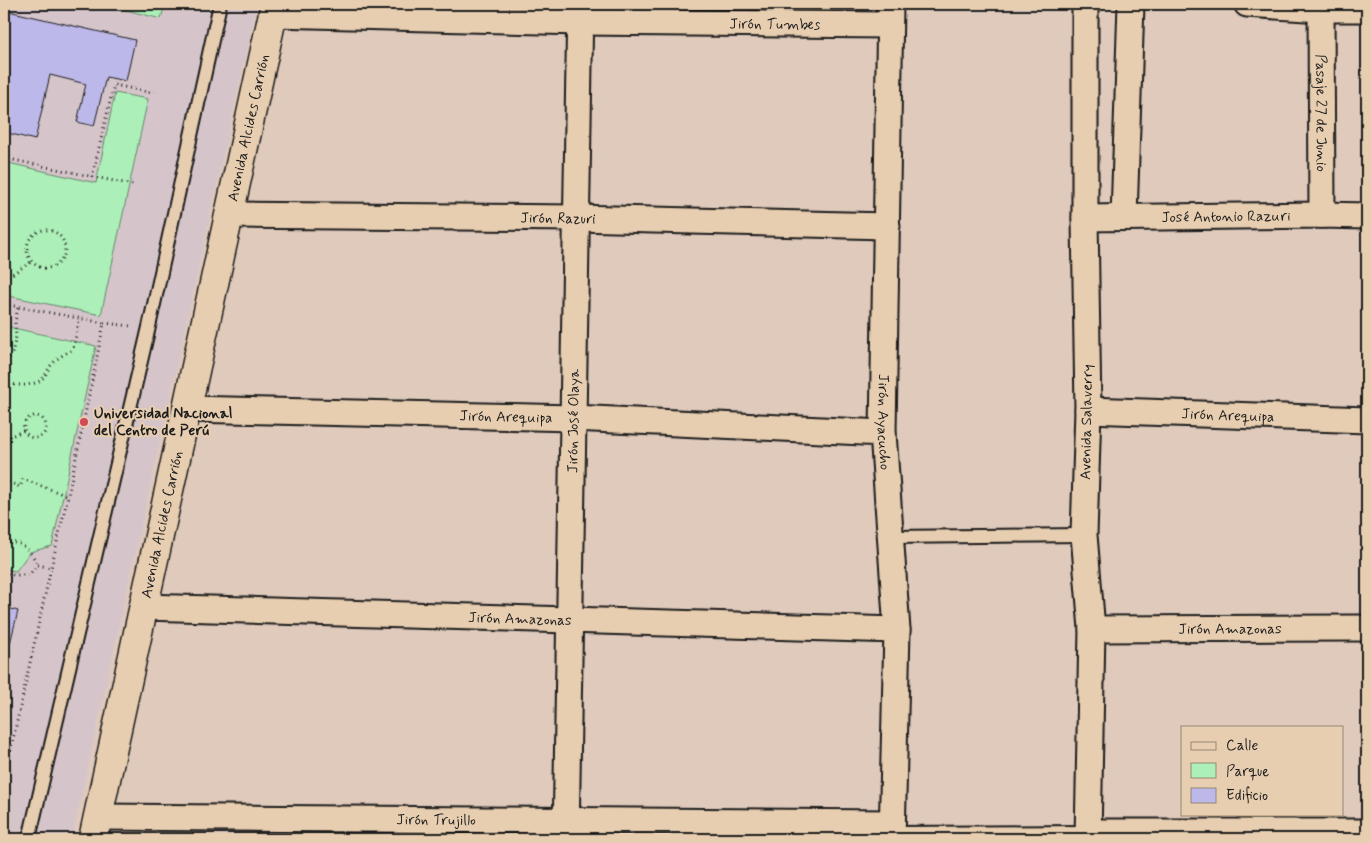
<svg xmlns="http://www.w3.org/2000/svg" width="1371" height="843" font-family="Mynerve,sans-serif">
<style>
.built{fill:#d5c5ca}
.green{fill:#acefb8;stroke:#64866a}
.building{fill:#bdb8ea;stroke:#1c1c1c}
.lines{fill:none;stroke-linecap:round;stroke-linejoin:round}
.lane-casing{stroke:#1c1c1c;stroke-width:16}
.street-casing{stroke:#1c1c1c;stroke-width:29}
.secondary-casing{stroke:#1c1c1c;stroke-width:31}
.path{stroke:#1c1c1c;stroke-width:3;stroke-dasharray:1 4;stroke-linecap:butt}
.lane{stroke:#e8ceb0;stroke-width:12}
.street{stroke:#e8ceb0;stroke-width:25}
.secondary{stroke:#e8ceb0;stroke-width:28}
.poi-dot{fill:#d1495b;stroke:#e8ceb0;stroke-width:2}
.labels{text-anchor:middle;stroke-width:4;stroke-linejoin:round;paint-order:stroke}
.street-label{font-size:15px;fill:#1c1c1c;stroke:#e8ceb0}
.poi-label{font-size:15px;font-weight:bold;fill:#1c1c1c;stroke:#e8ceb0;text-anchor:start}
</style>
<rect width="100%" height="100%" fill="#dfcabc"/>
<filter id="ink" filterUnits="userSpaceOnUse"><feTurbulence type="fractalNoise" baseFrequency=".02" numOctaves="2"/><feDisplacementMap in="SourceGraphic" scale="10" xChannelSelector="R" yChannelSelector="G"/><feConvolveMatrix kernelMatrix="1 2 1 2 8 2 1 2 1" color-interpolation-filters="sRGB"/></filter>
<g filter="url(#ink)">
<path class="built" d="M 4,4 L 257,4 L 72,839 L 4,839 Z"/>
<path class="green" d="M 103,4 L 165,4 L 161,19 Z
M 115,93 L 148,99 L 101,315 L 4,295 L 4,162 L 96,183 Z
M 4,326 L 96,346 L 52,546 L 30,552 L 16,571 L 4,569 Z"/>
<path class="building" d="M 4,10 L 135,40 L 126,81 L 106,77 L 94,126 L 77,122 L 86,84 L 50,75 L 35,140 L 4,132 Z
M 4,607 L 18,611 L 4,668 Z"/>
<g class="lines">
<defs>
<path id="lane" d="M 891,537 L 1084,535
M 892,833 L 1088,832
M 29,839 L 149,327 L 220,4"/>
<g id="street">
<path id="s1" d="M 890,4 L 883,433 L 897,630 L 892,839"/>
<path d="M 1085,4 L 1085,218 L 1088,410 L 1084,535 L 1092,629 L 1088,839"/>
<path d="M 1247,4 L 1321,9 L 1367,9"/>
<path id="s2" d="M 1321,4 L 1322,215"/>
<path id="s3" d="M 273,14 L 580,22 L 888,25"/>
<path id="s4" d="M 229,215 L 576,218 L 887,226"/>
<path d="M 1124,217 L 1131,4"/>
<path id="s5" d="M 1085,218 L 1322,215 L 1367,216"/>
<path id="s6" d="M 187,409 L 573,418 L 883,433"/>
<path id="s7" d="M 1088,410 L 1367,420"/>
<path id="s8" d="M 144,607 L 897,630"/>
<path id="s9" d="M 1092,629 L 1367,628"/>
<path id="s10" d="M 98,817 L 892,823"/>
<path d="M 1088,832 L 1367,832"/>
<path id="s11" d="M 566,839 L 580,4"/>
</g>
<g id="secondary">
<path id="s12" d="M 93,839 L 275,4"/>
</g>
</defs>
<use href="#lane" class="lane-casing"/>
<use href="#street" class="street-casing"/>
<use href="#secondary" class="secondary-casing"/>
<path class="path" d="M 4,158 L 133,185
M 4,176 L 8,159
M 92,177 L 114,85 L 154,93
M27 249a19 19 0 1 1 38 0a19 19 0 1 1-38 0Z
M 4,279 L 31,262
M 4,304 L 104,323 L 68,496 L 51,568 L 38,565 L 29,575 L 14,575 L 4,573
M 104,323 L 131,326
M 4,366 L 12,353 L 16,337 L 15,322 L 18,307
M 4,385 C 13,383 22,387 31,384 C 47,381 45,371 53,363 C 58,357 67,353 73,349 L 80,318
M24 427a11 11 0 1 1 22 0a11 11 0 1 1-22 0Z
M 4,439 L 25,430
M 4,480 L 20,487 L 23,479 L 68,496
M 4,543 C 8,543 12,542 16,543 C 26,544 34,557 38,565
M 4,780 L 51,568"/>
<use href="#lane" class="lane"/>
<use href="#street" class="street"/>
<use href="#secondary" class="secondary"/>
</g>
</g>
<circle class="poi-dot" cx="84" cy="422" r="5"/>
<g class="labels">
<g class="street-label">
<text dy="5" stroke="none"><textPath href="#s3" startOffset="502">Jirón Tumbes</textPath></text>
<text dy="5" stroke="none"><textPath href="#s2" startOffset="109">Pasaje 27 de Junio</textPath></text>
<text dy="5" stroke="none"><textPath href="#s12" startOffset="728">Avenida Alcides Carrión</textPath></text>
<text dy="5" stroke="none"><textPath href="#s5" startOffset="141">José Antonio Razuri</textPath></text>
<text dy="5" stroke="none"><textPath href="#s4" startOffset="329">Jirón Razuri</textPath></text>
<text dy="5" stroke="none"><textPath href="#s7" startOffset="140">Jirón Arequipa</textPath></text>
<text dy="5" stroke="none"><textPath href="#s6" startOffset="319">Jirón Arequipa</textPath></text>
<text dy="5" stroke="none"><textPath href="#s11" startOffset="418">Jirón José Olaya</textPath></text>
<text dy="5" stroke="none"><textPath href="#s1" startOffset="418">Jirón Ayacucho</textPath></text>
<text transform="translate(1086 422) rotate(-89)" y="5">Avenida Salaverry</text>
<text dy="5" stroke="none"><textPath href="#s12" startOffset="322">Avenida Alcides Carrión</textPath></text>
<text dy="5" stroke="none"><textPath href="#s8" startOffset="376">Jirón Amazonas</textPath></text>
<text dy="5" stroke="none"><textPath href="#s9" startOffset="138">Jirón Amazonas</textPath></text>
<text dy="5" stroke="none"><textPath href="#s10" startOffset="338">Jirón Trujillo</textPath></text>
</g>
<g class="poi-label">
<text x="94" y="418">Universidad Nacional<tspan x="94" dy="17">del Centro de Perú</tspan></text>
</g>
</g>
<rect width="1371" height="843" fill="none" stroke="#e8ceb0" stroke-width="20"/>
<rect x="10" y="10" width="1351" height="823" fill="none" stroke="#1c1c1c" stroke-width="2" filter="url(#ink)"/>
<rect x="1181" y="726" width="162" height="90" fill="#e8ceb0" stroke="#968775"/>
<rect x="1191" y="742" width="25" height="8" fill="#e8ceb0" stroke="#968775"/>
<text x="1226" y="750" font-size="15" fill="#1c1c1c">Calle</text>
<rect x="1191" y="763" width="25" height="15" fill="#acefb8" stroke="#968775"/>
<text x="1226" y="776" font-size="15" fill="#1c1c1c">Parque</text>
<rect x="1191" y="788" width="25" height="15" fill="#bdb8ea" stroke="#968775"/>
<text x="1226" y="800" font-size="15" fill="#1c1c1c">Edificio</text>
</svg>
